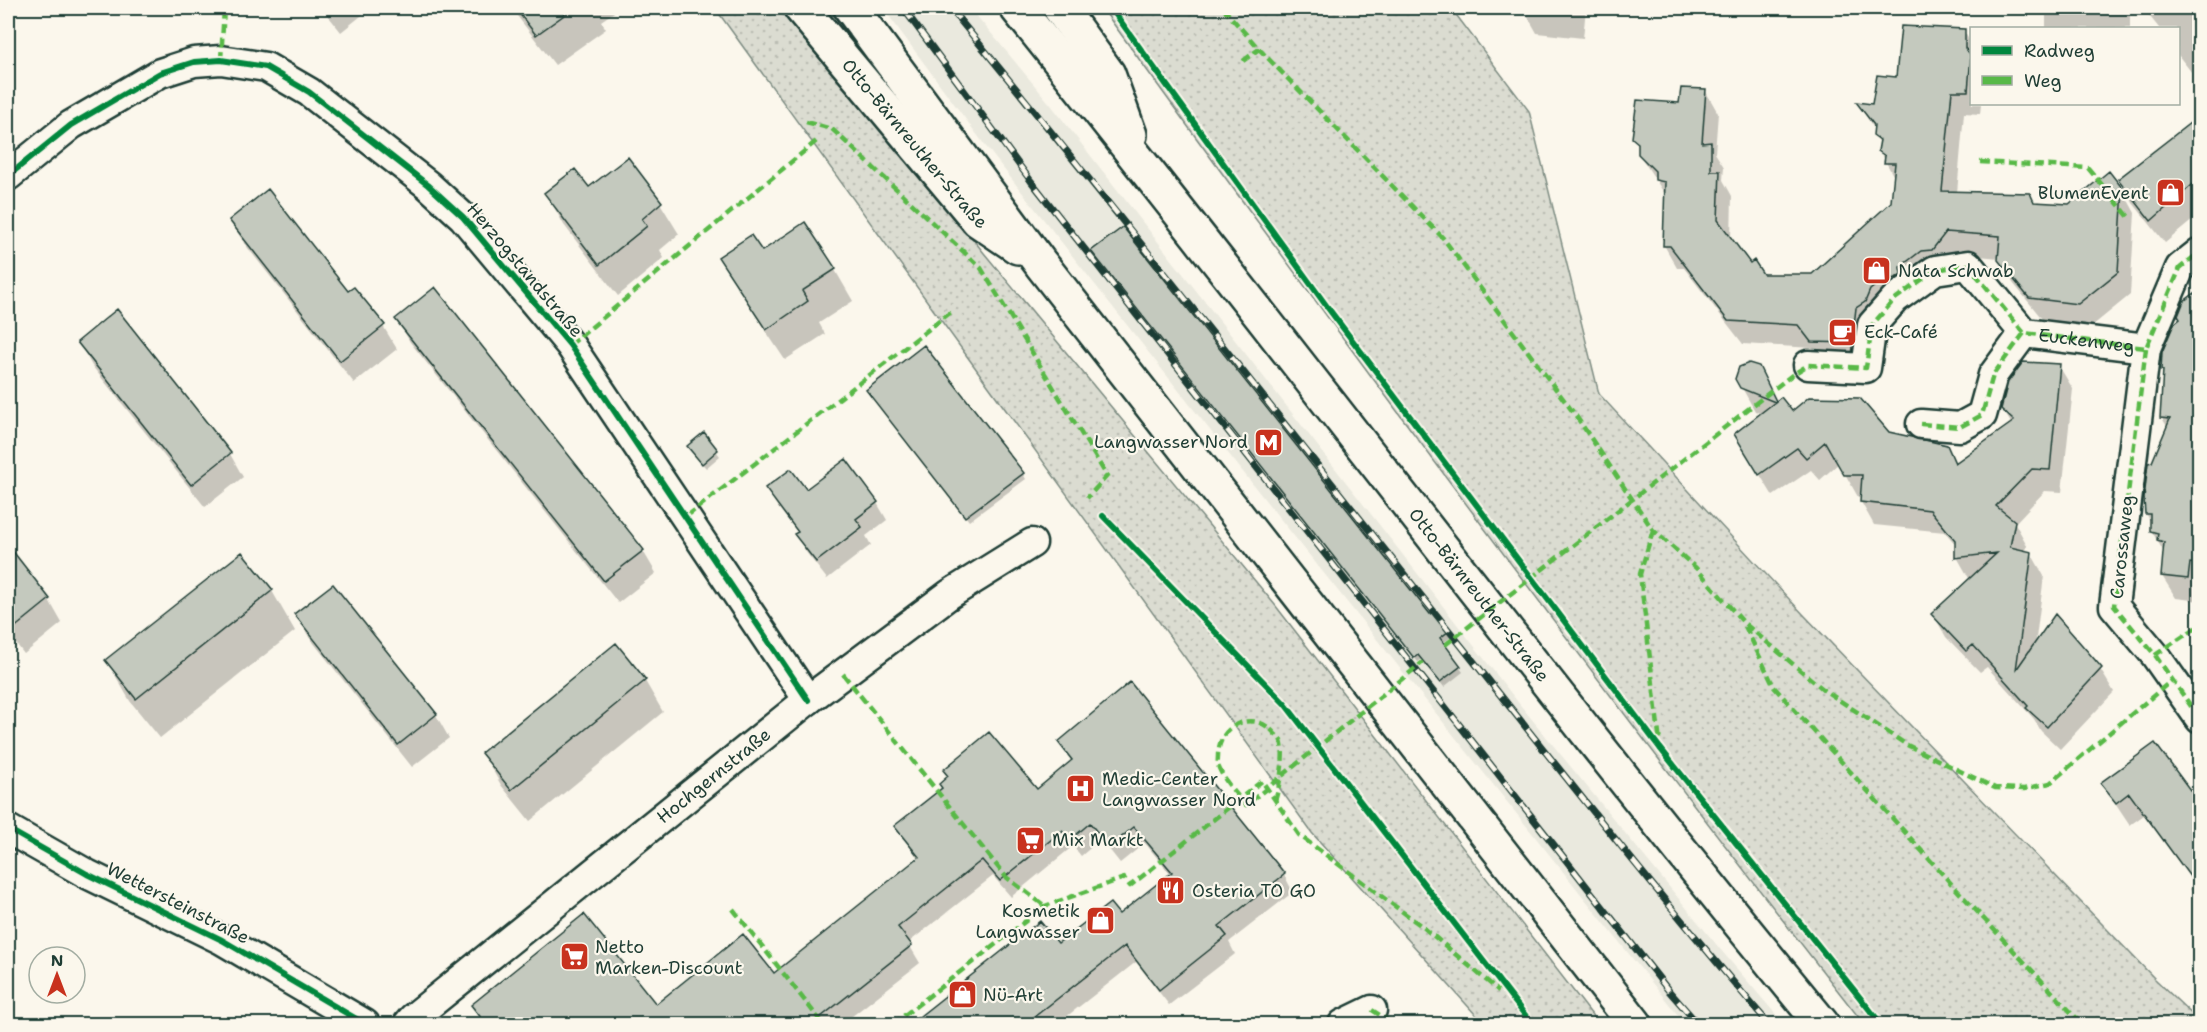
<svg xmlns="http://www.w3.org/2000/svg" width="2207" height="1032" font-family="'Shantell Sans',sans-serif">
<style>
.built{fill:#eae9de}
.grass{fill:url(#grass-dots);stroke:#7d8c82;stroke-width:1.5}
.shadow{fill:#0003}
.building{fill:#c4c9be;stroke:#1f3d34;stroke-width:1.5}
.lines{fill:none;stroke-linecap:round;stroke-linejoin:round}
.street-casing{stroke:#1f3d34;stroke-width:33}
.secondary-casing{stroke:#1f3d34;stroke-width:38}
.street{stroke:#fbf7ec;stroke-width:28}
.secondary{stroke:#fbf7ec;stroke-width:33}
.rail-casing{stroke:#1f3d34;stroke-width:7}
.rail{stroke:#fbf7ec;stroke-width:4.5;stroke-dasharray:14;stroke-linecap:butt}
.quiet{stroke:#58b947;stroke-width:4.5;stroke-dasharray:9 4.5;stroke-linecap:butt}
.cycleway-casing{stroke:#fbf7ec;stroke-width:10}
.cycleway{stroke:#00873e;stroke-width:6}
.labels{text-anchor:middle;stroke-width:4.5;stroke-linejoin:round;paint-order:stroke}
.street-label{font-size:18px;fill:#1f3d34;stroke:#fbf7ec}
.poi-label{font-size:18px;fill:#1f3d34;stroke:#fbf7ec;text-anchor:start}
</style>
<defs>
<pattern id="grass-dots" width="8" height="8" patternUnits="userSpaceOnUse" patternTransform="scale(1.5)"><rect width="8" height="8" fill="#dbdcd1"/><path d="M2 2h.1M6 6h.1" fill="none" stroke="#bcbeb4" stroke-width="1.8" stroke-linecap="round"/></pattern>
</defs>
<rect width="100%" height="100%" fill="#fbf7ec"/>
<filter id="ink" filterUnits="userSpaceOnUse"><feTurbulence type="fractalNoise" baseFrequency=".0167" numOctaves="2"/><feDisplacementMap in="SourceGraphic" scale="12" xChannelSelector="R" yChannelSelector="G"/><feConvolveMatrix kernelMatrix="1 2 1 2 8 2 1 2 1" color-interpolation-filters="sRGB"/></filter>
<g filter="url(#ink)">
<path class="built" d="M 883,8 L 970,8 L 1051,105 L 1521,706 L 1720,949 L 1784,1024 L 1685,1024 L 1262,496 L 984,144 Z"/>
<path class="grass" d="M 715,8 L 828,8 L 899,106 L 882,125 L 984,253 L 1275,605 L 1599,1024 L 1484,1024 L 1312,833 Z
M 1102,8 L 1451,8 L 1529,111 L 1599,394 L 1803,614 L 2155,979 L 2199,1021 L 2199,1024 L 1864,1024 C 1602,691 1350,351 1102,8 Z"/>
<path class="shadow" d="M 322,8 L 371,8 L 341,32 Z
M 511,8 L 620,8 L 601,21 L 606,29 L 555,65 Z
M 1524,8 L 1586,8 L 1583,38 L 1537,33 L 1524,10 Z
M 2046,8 L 2130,8 L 2130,28 L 2046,28 Z
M 2143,8 L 2200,8 L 2200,214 L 2165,243 L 2133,203 L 2120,180 L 2195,122 L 2196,78 L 2178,55 L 2178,28 L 2159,28 Z
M 1964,31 L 1972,45 L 1972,104 L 1981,104 L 1980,114 L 1964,113 L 1957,193 L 2034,203 L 2070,205 L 2122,189 L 2135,213 L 2130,295 L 2092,326 L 2044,321 L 2013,283 L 1999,258 L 1959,254 L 1902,299 L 1865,366 L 1826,365 L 1813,348 L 1743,344 L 1684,268 L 1677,268 L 1664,245 L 1666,196 L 1639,154 L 1640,148 L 1633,137 L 1680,104 L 1705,90 L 1718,113 L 1715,153 L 1724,167 L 1723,180 L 1732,196 L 1731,240 L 1750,266 L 1763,275 L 1812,275 L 1892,202 L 1895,179 L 1880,151 L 1881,145 L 1875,135 L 1875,130 L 1858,104 L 1874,106 L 1897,79 Z
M 589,189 L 660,203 L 679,234 L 660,250 L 664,258 L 618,296 L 564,225 L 546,193 Z
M 230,220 L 348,293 L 383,326 L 397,349 L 354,383 L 244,243 Z
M 761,254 L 835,270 L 853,301 L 819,323 L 825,334 L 785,360 L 738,289 L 720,258 Z
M 1096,257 L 1430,616 L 1448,632 L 1451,637 L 1442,644 L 1463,672 L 1444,687 L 1422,659 L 1418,662 Z
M 2200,292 L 2200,601 L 2176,598 L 2162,576 L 2165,554 L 2151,530 L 2151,523 L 2146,513 L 2153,463 L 2168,428 L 2162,418 L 2185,302 Z
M 117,312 L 230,454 L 243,477 L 205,507 L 92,366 L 79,343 Z
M 397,319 L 643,551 L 656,573 L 618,603 L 410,342 Z
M 2059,366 L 2073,389 L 2062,492 L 2045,491 L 2015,523 L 2027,545 L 2026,552 L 2031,553 L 2044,576 L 2035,646 L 2100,669 L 2114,692 L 2060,749 L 2041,731 L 2034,719 L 1987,667 L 1980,672 L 1946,637 L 1933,614 L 1970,580 L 1957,557 L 1957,546 L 1945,532 L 1874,525 L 1861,502 L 1862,497 L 1858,497 L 1839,463 L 1820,480 L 1811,470 L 1773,496 L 1749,457 L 1762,414 L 1755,411 L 1737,379 L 1758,368 L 1777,402 L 1792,414 L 1946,447 L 1956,464 L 2012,425 L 2002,408 Z
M 871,395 L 1023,474 L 1026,479 L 969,521 Z
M 703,434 L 720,456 L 706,468 L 692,452 Z
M 845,461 L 877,503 L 887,520 L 866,536 L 871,545 L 827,579 L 806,552 L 796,534 L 798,533 L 777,506 L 767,489 L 806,491 Z
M 8,550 L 49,600 L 62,623 L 24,654 L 8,633 Z
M 242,554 L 272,591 L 295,631 L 160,738 L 130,701 L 107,661 Z
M 332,586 L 436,715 L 449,738 L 412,767 L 309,637 L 296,614 Z
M 645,681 L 663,712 L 530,821 L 501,785 L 483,753 Z
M 1130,684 L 1284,875 L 1293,892 L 1229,942 L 1235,954 L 1169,1005 L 1136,962 L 1057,1024 L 912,1024 L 1040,923 L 1058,945 L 1118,916 L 1171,875 L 1145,843 L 1120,863 L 1101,839 L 1081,856 L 1073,846 L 1011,897 L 993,876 L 908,943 L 920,963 L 842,1024 L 484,1024 L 472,1005 L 655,1006 L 774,975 L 919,860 L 896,826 L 943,789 L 949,777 L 945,770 L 1036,791 L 1072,762 L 1060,742 Z
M 2155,745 L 2200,805 L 2200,905 L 2190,889 L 2195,885 L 2144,815 L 2130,825 L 2102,783 Z"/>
<path class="building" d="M 515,8 L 574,8 L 536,35 Z
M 1901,26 L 1965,29 L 1965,48 L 1971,55 L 1968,91 L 1952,91 L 1942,191 L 2030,193 L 2034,202 L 2069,204 L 2109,171 L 2123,189 L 2118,272 L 2078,304 L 2029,298 L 1998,260 L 2000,236 L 1946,232 L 1932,250 L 1921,251 L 1900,267 L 1901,274 L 1894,279 L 1888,276 L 1870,290 L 1865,302 L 1856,308 L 1852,343 L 1811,342 L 1798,325 L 1728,321 L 1670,246 L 1663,246 L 1665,182 L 1655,180 L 1655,171 L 1638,154 L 1638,143 L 1632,138 L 1637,100 L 1679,103 L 1681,88 L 1706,89 L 1702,143 L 1711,142 L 1711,171 L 1720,171 L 1718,220 L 1750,263 L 1754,260 L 1763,274 L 1812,274 L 1891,202 L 1895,163 L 1884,163 L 1885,156 L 1878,151 L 1880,140 L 1873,135 L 1874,125 L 1856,102 L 1872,104 L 1877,75 L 1896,77 Z
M 2199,116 L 2199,179 L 2151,221 L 2118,179 Z
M 628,157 L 662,202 L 642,219 L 647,226 L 599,265 L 544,193 L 575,169 L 589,187 Z
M 268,189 L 348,291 L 354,287 L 385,325 L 340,361 L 229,220 Z
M 805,222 L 836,269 L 802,291 L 808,301 L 766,330 L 718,257 L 751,235 L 762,251 Z
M 1123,227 L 1430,614 L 1433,611 L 1449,631 L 1440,638 L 1461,666 L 1440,682 L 1418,655 L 1414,658 L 1091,251 Z
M 435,287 L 644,550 L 604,581 L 395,319 Z
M 2199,290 L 2199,541 L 2197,564 L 2190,563 L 2188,579 L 2161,576 L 2164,542 L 2157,540 L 2158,533 L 2150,531 L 2150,514 L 2145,514 L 2144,499 L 2148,463 L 2152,462 L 2170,419 L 2160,418 L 2163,370 L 2161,370 L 2162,352 L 2174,324 L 2180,319 L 2178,316 L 2184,301 Z
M 117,309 L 231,453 L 191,485 L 77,342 Z
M 924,345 L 1024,473 L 965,517 L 866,390 Z
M 2023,362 L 2060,364 L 2050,470 L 2032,469 L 1996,506 L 2015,521 L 2010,547 L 2032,552 L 2016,670 L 2055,614 L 2102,668 L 2047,727 L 2026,708 L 2028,706 L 1973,645 L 1966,651 L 1931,614 L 1997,553 L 1955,558 L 1955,540 L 1930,510 L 1860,502 L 1862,475 L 1844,475 L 1825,442 L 1806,458 L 1797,448 L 1759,475 L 1734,434 L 1775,402 L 1740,388 L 1735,379 L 1739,367 L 1749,363 L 1759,366 L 1776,401 L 1781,397 L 1792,411 L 1809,397 L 1860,398 L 1889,432 L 1947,445 L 1955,463 L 2014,421 L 2001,409 L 2008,382 Z
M 704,432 L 718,450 L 702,464 L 687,446 Z
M 846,459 L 878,502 L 856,519 L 862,527 L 816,562 L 794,534 L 798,532 L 765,488 L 791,469 L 806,489 Z
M 8,545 L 50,599 L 8,633 Z
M 242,552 L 273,590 L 136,699 L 105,660 Z
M 333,584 L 437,714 L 398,745 L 294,614 Z
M 616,643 L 646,680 L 511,790 L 481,753 Z
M 1130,682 L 1285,874 L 1219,926 L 1227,936 L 1159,990 L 1125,946 L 1025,1024 L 910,1024 L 1040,921 L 1058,943 L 1110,903 L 1119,914 L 1172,872 L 1134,827 L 1109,847 L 1090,823 L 1070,840 L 1062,831 L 1000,881 L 982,860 L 898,927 L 912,945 L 812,1024 L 486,1024 L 471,1005 L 584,914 L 656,1004 L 743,934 L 774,973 L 919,857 L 894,826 L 942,788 L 939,784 L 948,776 L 943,770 L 989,732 L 1037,789 L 1072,760 L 1058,742 Z
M 2155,743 L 2199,802 L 2199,889 L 2129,793 L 2116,803 L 2100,783 Z"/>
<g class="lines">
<defs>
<g id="street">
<path d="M 8,176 L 71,125 L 160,73 L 194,62 L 221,60 L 266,67 L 309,92 L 428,185 L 463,217 L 570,345 L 808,700"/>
<path d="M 2146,348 L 2114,606 L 2155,655 L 2200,719"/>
<path id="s1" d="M 1808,365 L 1866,368 L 1872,325 L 1895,299 L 1935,270 L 1968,265 L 2024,333 L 2146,348 L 2180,268 L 2200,252"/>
<path d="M 1921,424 L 1960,427 L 1982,415 L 1993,375 L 2024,333"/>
<path d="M 8,829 L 87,874 L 222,940 L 365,1024"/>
<path id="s2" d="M 408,1024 L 413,1018 L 808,700 L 950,594 L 1032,543"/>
<path d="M 1343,1024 L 1372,1010"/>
</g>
<g id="secondary">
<path id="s3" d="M 801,8 L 978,220 L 1018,247"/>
<path d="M 851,8 L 1041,264 L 1635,1024"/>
<path id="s4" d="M 1017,8 C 1288,344 1547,691 1822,1024"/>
<path d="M 1060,8 L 1108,74 L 1130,135"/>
</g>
</defs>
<use href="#street" class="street-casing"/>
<use href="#secondary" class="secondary-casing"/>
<use href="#street" class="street"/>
<use href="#secondary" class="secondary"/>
<defs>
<path id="rail" d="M 903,8 L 1031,181 L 1669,991 L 1698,1024
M 950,8 C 1124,219 1292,434 1463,648 C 1563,774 1664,902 1769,1024"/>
</defs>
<use href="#rail" class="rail-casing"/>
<use href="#rail" class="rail"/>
<path class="quiet" d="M 1223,8 L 1259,49 L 1443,238 L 1576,416 L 1653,530 L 1696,568 L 1744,623 L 1824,690 L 1907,745 L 1995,788 L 2024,789 L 2050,783 L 2172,680
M 1993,9 L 1993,8
M 221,60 L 224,8
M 1243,61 L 1259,49
M 806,122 L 832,129 L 981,268 L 1107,476 L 1087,498
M 1980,162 L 2088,168 L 2129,217
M 570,345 L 819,139
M 2146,348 L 2114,606 L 2155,655 L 2200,719
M 1921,424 L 1960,427 L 1982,415 L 1993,375 L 2024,333
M 687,516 L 951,312
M 1653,530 L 1640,574 L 1660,743
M 1745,626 L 1774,687 L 1957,890 L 2082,1024
M 1445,645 L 1792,375 L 1808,365 L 1866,368 L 1872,325 L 1895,299 L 1935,270 L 1968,265 L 2024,333 L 2146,348 L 2180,268 L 2200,252
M 2155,655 L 2200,625
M 843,674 L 1006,877 L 1045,906
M 1275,801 C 1279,789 1286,753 1281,741 C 1280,738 1277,736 1275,734 C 1255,709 1219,723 1218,755 C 1218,759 1217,764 1219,768 C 1225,782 1236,794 1246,805 L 1423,662
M 733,909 L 823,1024
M 1372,1010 L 1393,1024
M 893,1024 L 1045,906 L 1124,878 L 1130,886 L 1262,781 L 1299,835 L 1423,927 L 1499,991"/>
<defs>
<path id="cycleway" d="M 1111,8 L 1328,308 L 1660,748 L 1881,1024
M 8,176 L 71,125 L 160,73 L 194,62 L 221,60 L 266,67 L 309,92 L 428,185 L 463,217 L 570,345 L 808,700
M 1103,516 L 1285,704 L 1532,1024
M 8,829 L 87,874 L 222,940 L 365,1024"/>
</defs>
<use href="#cycleway" class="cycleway-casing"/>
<use href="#cycleway" class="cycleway"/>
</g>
</g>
<defs>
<symbol id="shop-square" viewBox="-11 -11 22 22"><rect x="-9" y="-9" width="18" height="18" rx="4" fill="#c8321e" stroke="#fbf7ec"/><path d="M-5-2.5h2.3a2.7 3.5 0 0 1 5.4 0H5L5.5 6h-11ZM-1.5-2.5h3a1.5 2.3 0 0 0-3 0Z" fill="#fff"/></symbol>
<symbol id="cafe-square" viewBox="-11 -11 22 22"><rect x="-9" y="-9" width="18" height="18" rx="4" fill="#c8321e" stroke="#fbf7ec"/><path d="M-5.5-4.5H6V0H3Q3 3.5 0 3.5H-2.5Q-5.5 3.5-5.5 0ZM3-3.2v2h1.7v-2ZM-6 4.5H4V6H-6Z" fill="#fff"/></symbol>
<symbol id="metro-square" viewBox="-11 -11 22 22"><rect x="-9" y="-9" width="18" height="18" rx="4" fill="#c8321e" stroke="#fbf7ec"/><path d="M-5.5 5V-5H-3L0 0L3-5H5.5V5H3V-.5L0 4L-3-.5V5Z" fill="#fff"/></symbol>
<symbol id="hospital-square" viewBox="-11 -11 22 22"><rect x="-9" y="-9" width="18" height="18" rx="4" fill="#c8321e" stroke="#fbf7ec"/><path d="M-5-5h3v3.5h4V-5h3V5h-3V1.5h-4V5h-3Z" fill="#fff"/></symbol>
<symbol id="supermarket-square" viewBox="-11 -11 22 22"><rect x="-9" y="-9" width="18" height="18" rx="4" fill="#c8321e" stroke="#fbf7ec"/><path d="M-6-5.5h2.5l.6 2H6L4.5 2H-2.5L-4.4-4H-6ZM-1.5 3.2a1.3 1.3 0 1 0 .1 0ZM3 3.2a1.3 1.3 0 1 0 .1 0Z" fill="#fff"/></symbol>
<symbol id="restaurant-square" viewBox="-11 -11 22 22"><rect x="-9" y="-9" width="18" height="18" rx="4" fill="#c8321e" stroke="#fbf7ec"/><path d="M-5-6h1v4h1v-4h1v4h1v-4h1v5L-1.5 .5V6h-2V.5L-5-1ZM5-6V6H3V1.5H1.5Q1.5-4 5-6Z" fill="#fff"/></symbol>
</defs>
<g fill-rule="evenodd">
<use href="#shop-square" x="2154" y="176" width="33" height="33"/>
<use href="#shop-square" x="1860" y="254" width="33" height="33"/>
<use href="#cafe-square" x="1826" y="316" width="33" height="33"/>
<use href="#metro-square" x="1252" y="426" width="33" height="33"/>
<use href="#hospital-square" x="1064" y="772" width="33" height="33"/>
<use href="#supermarket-square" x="1014" y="824" width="33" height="33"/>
<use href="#restaurant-square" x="1154" y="874" width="33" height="33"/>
<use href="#shop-square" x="1084" y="904" width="33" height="33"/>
<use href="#supermarket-square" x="558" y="940" width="33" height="33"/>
<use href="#shop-square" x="946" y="978" width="33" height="33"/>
</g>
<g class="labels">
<g class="street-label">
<text dy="6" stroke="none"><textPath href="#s3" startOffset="177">Otto-Bärnreuther-Straße</textPath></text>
<text transform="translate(525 270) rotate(50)" y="6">Herzogstandstraße</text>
<text dy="6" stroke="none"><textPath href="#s1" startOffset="370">Euckenweg</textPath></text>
<text transform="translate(2122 547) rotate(-84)" y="6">Carossaweg</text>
<text dy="6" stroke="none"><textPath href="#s4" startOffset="747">Otto-Bärnreuther-Straße</textPath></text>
<text dy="6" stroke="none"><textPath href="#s2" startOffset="394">Hochgernstraße</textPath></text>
<text transform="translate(178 903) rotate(27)" y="6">Wettersteinstraße</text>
</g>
<g class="poi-label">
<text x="2149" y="199" text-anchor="end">BlumenEvent</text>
<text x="1898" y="277">Nata Schwab</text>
<text x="1864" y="338">Eck-Café</text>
<text x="1248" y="448" text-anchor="end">Langwasser Nord</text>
<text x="1102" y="785">Medic-Center<tspan x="1102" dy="21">Langwasser Nord</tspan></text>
<text x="1052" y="846">Mix Markt</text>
<text x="1192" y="897">Osteria TO GO</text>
<text x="1080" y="917" text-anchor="end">Kosmetik<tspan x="1080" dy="21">Langwasser</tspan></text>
<text x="595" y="953">Netto<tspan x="595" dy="21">Marken-Discount</tspan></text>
<text x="983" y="1001">Nü-Art</text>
</g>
</g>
<rect width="2207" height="1032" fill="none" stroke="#fbf7ec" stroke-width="30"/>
<rect x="15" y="15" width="2177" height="1002" fill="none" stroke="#1f3d34" stroke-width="2" filter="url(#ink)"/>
<rect x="1970" y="27" width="210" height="78" fill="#fbf7ec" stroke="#a3ada2" stroke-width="1.5"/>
<rect x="1982" y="46" width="30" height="9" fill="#00873e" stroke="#a3ada2" stroke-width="1.5"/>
<text x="2024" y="57" font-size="18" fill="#1f3d34">Radweg</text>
<rect x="1982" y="76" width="30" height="9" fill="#58b947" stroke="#a3ada2" stroke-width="1.5"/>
<text x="2024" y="87" font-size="18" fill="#1f3d34">Weg</text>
<g transform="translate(57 975)"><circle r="28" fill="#fbf7ec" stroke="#a3ada2" stroke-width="1.5"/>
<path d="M0-4.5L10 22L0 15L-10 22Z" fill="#c8321e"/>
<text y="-9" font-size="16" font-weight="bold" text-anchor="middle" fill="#1f3d34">N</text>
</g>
</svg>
